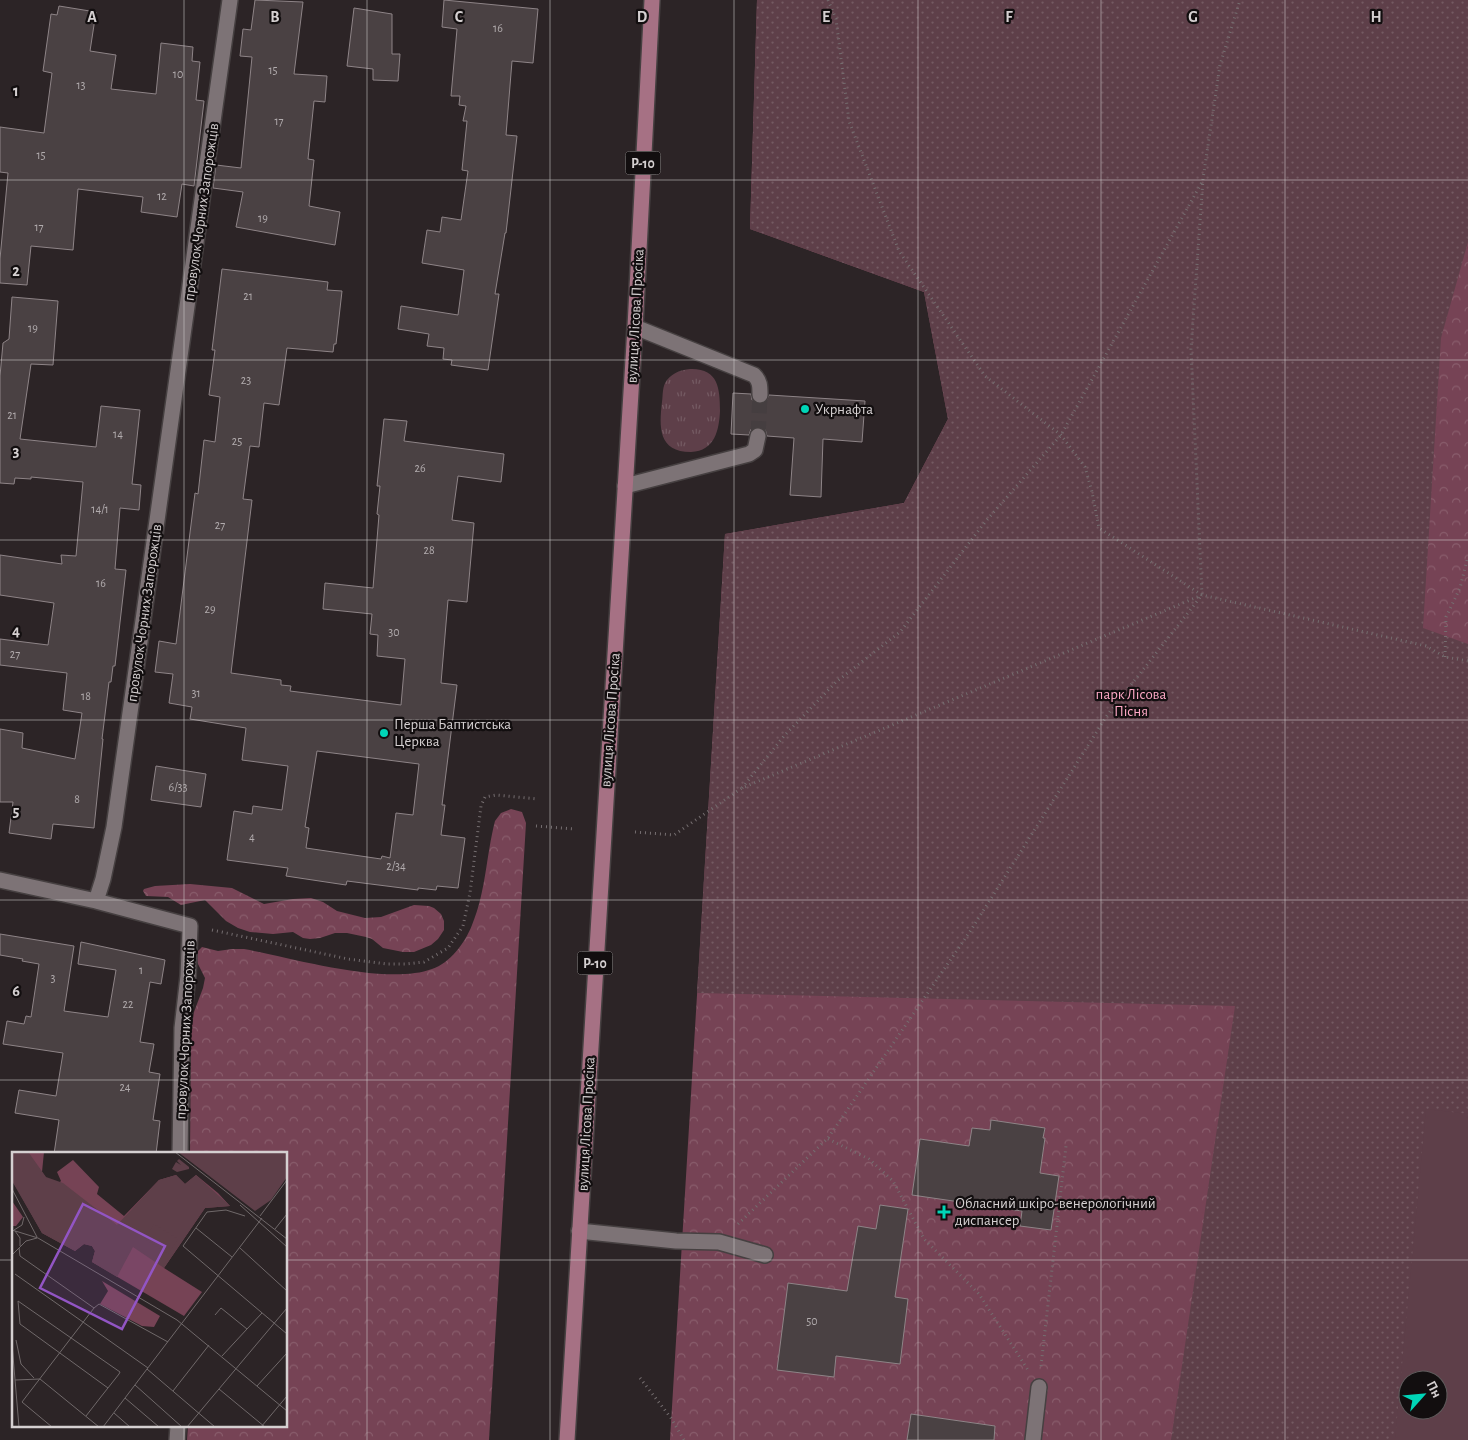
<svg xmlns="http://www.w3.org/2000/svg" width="1468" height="1440" font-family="'Alegreya Sans',sans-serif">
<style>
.grass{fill:url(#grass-tufts)}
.forest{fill:url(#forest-crowns);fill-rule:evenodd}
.park{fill:url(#park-dots);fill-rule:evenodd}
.garden{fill:#5e3f49;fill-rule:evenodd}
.building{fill:#4a4143;stroke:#8e8487;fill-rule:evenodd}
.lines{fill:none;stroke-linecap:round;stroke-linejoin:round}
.minor-tunnel{stroke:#453e40;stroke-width:15;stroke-dasharray:15 8;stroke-linecap:butt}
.minor-casing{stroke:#464041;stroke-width:18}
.major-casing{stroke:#464041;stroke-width:18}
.path{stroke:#756e70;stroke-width:3;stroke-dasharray:1 4;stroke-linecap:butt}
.minor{stroke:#7d7376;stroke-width:15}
.major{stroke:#a67184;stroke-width:15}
.grid{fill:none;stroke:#d5d0d1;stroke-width:1;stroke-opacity:0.55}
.poi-dot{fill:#00d5b7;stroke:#120e0f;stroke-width:2}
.labels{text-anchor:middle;stroke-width:4.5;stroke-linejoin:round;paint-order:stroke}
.number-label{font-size:12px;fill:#b2acae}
.shield{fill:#120e0f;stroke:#9a9697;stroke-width:1}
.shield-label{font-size:14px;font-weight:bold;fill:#d5d0d1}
.street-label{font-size:15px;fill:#d5d0d1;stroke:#120e0f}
.poi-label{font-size:15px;fill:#d5d0d1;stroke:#120e0f;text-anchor:start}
.park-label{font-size:15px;fill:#fda8c5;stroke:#120e0f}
.inset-road{fill:none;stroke:#70696a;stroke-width:1}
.view{fill:#9255c4;fill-opacity:0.15;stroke:#9255c4;stroke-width:2.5}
.inset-edge{fill:none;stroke:#d5d0d1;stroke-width:2.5}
.grid-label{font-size:16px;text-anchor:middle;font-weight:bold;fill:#d5d0d1;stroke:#120e0f;stroke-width:4.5;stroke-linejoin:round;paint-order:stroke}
</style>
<defs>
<pattern id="grass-tufts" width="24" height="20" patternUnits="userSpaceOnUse" patternTransform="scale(1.25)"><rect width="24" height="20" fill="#5e3f49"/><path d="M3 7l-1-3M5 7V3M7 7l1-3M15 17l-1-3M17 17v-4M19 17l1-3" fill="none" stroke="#745a62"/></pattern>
<pattern id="forest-crowns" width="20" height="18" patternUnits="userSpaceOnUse" patternTransform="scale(1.25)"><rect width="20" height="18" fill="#764355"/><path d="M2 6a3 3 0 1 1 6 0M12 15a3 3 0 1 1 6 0" fill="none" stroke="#895d6c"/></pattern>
<pattern id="park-dots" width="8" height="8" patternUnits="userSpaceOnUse" patternTransform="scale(1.25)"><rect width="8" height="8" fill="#5e3f49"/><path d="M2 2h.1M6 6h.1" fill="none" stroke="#745a62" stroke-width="1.8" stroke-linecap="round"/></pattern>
</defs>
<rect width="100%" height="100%" fill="#2c2426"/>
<path class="grass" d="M 690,369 C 718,368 720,388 720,411 C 719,430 715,451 691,452 C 658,452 659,427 662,402 C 663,395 662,386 667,380 C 673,373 680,370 690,369 Z"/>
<path class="forest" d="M 757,0 L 1468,0 L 1468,1440 L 670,1440 L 725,534 L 904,503 L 948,419 L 924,292 L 750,229 ZM 1408,1380 L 1438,1380 L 1438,1410 L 1408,1410 Z
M 511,809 L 522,812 L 526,823 L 489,1440 L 187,1440 L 188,1426 L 286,1426 L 286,1154 L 190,1154 L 191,1032 L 194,1012 L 203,988 L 205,978 L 198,964 L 196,953 L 202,947 L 218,951 L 232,949 L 244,949 C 293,958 386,986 432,969 C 450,963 465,943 472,925 C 486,892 486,856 495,821 L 501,813 Z
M 190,884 L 232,888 L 264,904 L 293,899 L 311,898 L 323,902 L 337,911 L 365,918 L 381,917 L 414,905 L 429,906 L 434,908 L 441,914 L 444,921 L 444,930 L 438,939 L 431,945 L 414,952 L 403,952 L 383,948 L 372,939 L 366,937 L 347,933 L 335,933 L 320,938 L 310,939 L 303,938 L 293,932 L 273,934 L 250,932 L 238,928 L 226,921 L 205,900 L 181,905 L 168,897 L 146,896 L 143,891 L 144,889 L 155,886 Z"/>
<path class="park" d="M 757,0 L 1468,0 L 1468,242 L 1441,338 L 1423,628 L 1468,644 L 1468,1440 L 1171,1440 L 1235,1006 L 697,993 L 725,534 L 904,503 L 948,419 L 924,292 L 750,229 ZM 1408,1380 L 1438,1380 L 1438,1410 L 1408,1410 Z"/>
<path class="garden" d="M 1426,1109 L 1468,1114 L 1468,1440 L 1395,1440 ZM 1408,1380 L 1438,1380 L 1438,1410 L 1408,1410 Z"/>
<path class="building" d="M 255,0 L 303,2 L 294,74 L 327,76 L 325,102 L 314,101 L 308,159 L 314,160 L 309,206 L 340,212 L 335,245 L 236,227 L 243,192 L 213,188 L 216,165 L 241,168 L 252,57 L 240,56 L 243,29 L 251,30 Z
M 444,0 L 538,9 L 533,63 L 512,61 L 506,135 L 517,136 L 506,233 L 505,233 L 495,294 L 499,294 L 488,370 L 451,365 L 452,360 L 443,359 L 444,348 L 427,346 L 429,334 L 398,329 L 401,306 L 458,315 L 464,270 L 422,263 L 427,230 L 440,232 L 442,217 L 461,220 L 468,171 L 462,170 L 467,121 L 463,121 L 466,106 L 459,105 L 460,96 L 451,96 L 457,29 L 442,27 Z
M 59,6 L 96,12 L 90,51 L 116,55 L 111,89 L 156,94 L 161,43 L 193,47 L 192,61 L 200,62 L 196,100 L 204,101 L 194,186 L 182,184 L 177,217 L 141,212 L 143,197 L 78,189 L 73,250 L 31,246 L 27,285 L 0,283 L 0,259 L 8,173 L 0,172 L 0,127 L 44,133 L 52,73 L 43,71 L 51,14 L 57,15 Z
M 354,8 L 392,14 L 392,54 L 400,54 L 398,81 L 373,80 L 373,69 L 347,66 Z
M 222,269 L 328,282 L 327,290 L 342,291 L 336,344 L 334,344 L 333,352 L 287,348 L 279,405 L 264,403 L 259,447 L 250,446 L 243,499 L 252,500 L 231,673 L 281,680 L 281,685 L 291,686 L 290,691 L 401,705 L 405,659 L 377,656 L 378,635 L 370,634 L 372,614 L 323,609 L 325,583 L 373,588 L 379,515 L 377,514 L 380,486 L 377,486 L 384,419 L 407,421 L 404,441 L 504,454 L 501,482 L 458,476 L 452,520 L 474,523 L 467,602 L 448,600 L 441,683 L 457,685 L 442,805 L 445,805 L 441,835 L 465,838 L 458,888 L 437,886 L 436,890 L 418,888 L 418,890 L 347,881 L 346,885 L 286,876 L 288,868 L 227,860 L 234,811 L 252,814 L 253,806 L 282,810 L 288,766 L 242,760 L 246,728 L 190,719 L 192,707 L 169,703 L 173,674 L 155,672 L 159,641 L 176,644 L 195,493 L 198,494 L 204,440 L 215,442 L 220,397 L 209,395 L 215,350 L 212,350 ZM 317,751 L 419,764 L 413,815 L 396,813 L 390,858 L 382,856 L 381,859 L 306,848 L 309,828 L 305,827 Z
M 12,297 L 58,301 L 53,365 L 31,364 L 20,439 L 96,447 L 101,406 L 140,410 L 132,484 L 141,485 L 139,510 L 120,508 L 115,569 L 126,570 L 115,666 L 113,666 L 111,682 L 109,682 L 102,739 L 103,739 L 94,828 L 53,824 L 51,839 L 9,833 L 13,802 L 0,802 L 0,729 L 23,733 L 22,748 L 75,759 L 82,713 L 63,710 L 67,673 L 0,665 L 0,639 L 48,645 L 54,603 L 0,595 L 0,555 L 62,564 L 61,555 L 76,556 L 83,482 L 31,477 L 31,479 L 15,478 L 14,484 L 0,483 L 0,376 L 3,343 L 9,339 Z
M 733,393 L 751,394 L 752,400 L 760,404 L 765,403 L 769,395 L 865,401 L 862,442 L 823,439 L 821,497 L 790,495 L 794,438 L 767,436 L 765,429 L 759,427 L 751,429 L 749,435 L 731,434 Z
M 156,766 L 206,774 L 201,807 L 151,800 Z
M 0,934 L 74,946 L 64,1011 L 108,1017 L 116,970 L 78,964 L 81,942 L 165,960 L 161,984 L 150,982 L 140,1042 L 154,1044 L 149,1072 L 160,1074 L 153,1120 L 160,1121 L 156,1154 L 54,1154 L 59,1120 L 15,1113 L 19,1090 L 56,1096 L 63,1053 L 3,1044 L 7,1021 L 24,1024 L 26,1016 L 31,1017 L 39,964 L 22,961 L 23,959 L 0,955 Z
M 991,1120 L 1045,1128 L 1043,1138 L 1045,1138 L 1040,1173 L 1059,1176 L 1051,1230 L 1020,1226 L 1022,1211 L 912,1195 L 920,1139 L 969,1146 L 972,1128 L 990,1130 Z
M 880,1205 L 908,1209 L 895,1297 L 908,1299 L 900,1364 L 836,1356 L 834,1377 L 777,1370 L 788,1283 L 847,1291 L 858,1226 L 876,1229 Z
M 911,1414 L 995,1426 L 994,1440 L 907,1440 Z"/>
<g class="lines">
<path class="minor-tunnel" d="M 758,436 L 760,395"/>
<defs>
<path id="minor" d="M 635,327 L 754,375 C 760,381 760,386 760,395
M 625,486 L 749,454 L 755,450 L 758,436
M 0,880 L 96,901
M 180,1154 L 182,1028 L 188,976 L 190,926 L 96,901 L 103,879 L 114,827 L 230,0
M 579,1231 L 676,1241 L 719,1242 L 765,1255
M 177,1440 L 178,1426
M 1033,1440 L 1039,1387"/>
<path id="major" d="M 567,1440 L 635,327 L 652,0"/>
</defs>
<use href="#minor" class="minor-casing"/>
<use href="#major" class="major-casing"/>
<path class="path" d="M 828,0 L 836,19 L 849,121 L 899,251 L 985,376 L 1061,435 L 1085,467 L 1092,492 L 1099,528 L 1202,595 L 1426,646 L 1445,657 L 1468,661
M 1445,657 L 1446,617 L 1460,588 L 1468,556
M 742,788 L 784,736 L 836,682 L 900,632 L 986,521 L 1061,435 L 1202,182
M 536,826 L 574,829
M 635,832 L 674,835 L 742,788 L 1202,595
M 212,930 L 348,959 L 387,964 L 406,964 L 424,962 L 448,948 L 463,926 L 470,893 L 481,806 L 485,797 L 496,795 L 538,799
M 828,1139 L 869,1159 L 893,1181 L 924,1239 L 979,1294 L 1028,1370
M 738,1224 L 828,1138 L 971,930 L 1108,714 L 1202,595 L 1191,349 L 1203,179 L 1220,65 L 1240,0
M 1041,1366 L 1066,1146
M 640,1378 L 671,1418 L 684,1440"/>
<use href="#minor" class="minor"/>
<use href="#major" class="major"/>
</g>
<path class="grid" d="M 184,0 L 184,1154M 367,0 L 367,1440M 550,0 L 550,1440M 734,0 L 734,1440M 918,0 L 918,1440M 1101,0 L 1101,1440M 1285,0 L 1285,1440M 0,180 L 1468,180M 0,360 L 1468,360M 0,540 L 1468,540M 0,720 L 1468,720M 0,900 L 1468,900M 0,1080 L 1468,1080M 0,1260 L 14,1260M 286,1260 L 1468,1260M 184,1426 L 184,1440"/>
<g class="poi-dot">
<circle cx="805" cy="409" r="5"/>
<circle cx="384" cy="733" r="5"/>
<path d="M941.5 1204.5h5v5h5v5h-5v5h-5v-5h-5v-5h5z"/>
</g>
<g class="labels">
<g class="number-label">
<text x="498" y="32">16</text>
<text x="273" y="74">15</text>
<text x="178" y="78">10</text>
<text x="81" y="89">13</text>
<text x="279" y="125">17</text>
<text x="41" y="159">15</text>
<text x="162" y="200">12</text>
<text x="263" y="222">19</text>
<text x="39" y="231">17</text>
<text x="248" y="300">21</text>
<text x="33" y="332">19</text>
<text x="246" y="384">23</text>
<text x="12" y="419">21</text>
<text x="118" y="438">14</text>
<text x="237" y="445">25</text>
<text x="420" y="472">26</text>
<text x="100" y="513">14/1</text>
<text x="220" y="529">27</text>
<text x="429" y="554">28</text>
<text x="101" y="587">16</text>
<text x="210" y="613">29</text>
<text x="394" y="636">30</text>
<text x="15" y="658">27</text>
<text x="196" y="697">31</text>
<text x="86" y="700">18</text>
<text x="178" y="791">6/33</text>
<text x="77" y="803">8</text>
<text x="252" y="841">4</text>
<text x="396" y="870">2/34</text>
<text x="141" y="974">1</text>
<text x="53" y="982">3</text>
<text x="128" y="1008">22</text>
<text x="125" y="1091">24</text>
<text x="812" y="1325">50</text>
</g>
<g class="shield">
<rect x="625.5" y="151.5" width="35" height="23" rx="4"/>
<rect x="577.5" y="951.5" width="35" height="23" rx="4"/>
</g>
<g class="shield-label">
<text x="643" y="168">Р-10</text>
<text x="595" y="968">Р-10</text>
</g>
<g class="street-label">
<text transform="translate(201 212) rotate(-82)" y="5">провулок Чорних Запорожців</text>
<text transform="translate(635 316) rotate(-87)" y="5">вулиця Лісова Просіка</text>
<text transform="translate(144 613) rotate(-82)" y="5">провулок Чорних Запорожців</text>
<text transform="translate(610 720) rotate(-86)" y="5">вулиця Лісова Просіка</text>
<text transform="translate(185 1030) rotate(-87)" y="5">провулок Чорних Запорожців</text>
<text transform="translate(586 1124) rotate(-87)" y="5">вулиця Лісова Просіка</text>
</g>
<g class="poi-label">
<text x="815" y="414">Укрнафта</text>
<text x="394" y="729">Перша Баптистська<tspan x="394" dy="17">Церква</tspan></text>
<text x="955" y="1208">Обласний шкіро-венерологічний<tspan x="955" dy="17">диспансер</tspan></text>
</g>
<g class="park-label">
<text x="1131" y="699">парк Лісова<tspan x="1131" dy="17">Пісня</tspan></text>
</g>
</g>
<g transform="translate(12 1152)">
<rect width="275" height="275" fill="#2c2426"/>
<path d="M 167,7 L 177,15 L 177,17 L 165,20 L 160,17 L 164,10 L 169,13 L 165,9 Z" fill="#5e3f49"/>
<path d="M 0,0 L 32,0 L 30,20 L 41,36 L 49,29 L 45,20 L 61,8 L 87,35 L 85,42 L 112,64 L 147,28 L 164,23 L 173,32 L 184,23 L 206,41 L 218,54 L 193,56 L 152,116 L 190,140 L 172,164 L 80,110 L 83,99 L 80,94 L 72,92 L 63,99 L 30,81 L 0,28 ZM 0,49 L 11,65 L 4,74 L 0,74 ZM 90,129 L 148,164 L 142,175 L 130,174 L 88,152 L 96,139 Z" fill="#764355"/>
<path d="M 0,0 L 17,1 L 34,25 L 51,31 L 105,73 L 147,28 L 164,23 L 173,32 L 184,23 L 218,54 L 193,56 L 152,116 L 121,95 L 105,125 L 80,110 L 83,99 L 80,94 L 72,92 L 63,99 L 30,81 L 0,29 ZM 166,0 L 275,0 L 275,25 L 259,48 L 243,59 Z" fill="#5e3f49"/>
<path d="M 142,72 L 166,87 L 156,102 L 133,87 Z" fill="#5e3f49"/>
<path class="inset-road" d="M 163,0 L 275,87M 0,37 L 25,85M 228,53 L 275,95M 233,64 L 214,58 L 195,60 L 171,94 L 275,182M 248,64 L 275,28M 184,76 L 220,105M 263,77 L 275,62M 0,78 L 26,86 L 165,168 L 275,259M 2,78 L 10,73 L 12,65M 3,79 L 8,86 L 8,94M 7,96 L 8,104 L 82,156 L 87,152 L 156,190M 228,96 L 275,139M 0,103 L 14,89 L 25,86M 3,122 L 136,216M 0,126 L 0,154M 203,163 L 209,156 L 235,177 L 210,204M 235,177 L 250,161M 4,188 L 9,212 L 22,226M 0,192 L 7,275M 3,228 L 28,227 L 87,275M 123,233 L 170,275M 245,234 L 275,201M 207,237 L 253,275M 161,239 L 197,193M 113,246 L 147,275M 102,261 L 118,275M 74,264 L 88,246 L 107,222 L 108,220 L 6,149 L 8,172 L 96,236M 40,275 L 10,250 L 82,156M 91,275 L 135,217M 175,275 L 275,156M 203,275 L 135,217 L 250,66M 249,275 L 275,244"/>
<path class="view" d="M 71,52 L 153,94 L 110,177 L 28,136 Z"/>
<rect width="275" height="275" class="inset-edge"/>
</g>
<g class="grid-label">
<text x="92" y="22">A</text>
<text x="275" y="22">B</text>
<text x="459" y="22">C</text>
<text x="642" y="22">D</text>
<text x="826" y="22">E</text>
<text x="1009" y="22">F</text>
<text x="1193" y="22">G</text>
<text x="1376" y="22">H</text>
<text x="16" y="96">1</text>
<text x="16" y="276">2</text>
<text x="16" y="456">3</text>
<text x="16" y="636">4</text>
<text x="16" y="816">5</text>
<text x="16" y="996">6</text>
</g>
<g transform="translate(1423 1395) rotate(63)"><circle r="24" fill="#120e0f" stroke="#605c5d"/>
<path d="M0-4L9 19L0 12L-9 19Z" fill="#00d5b7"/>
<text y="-8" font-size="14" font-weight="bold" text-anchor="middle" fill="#d5d0d1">Пн</text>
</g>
</svg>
